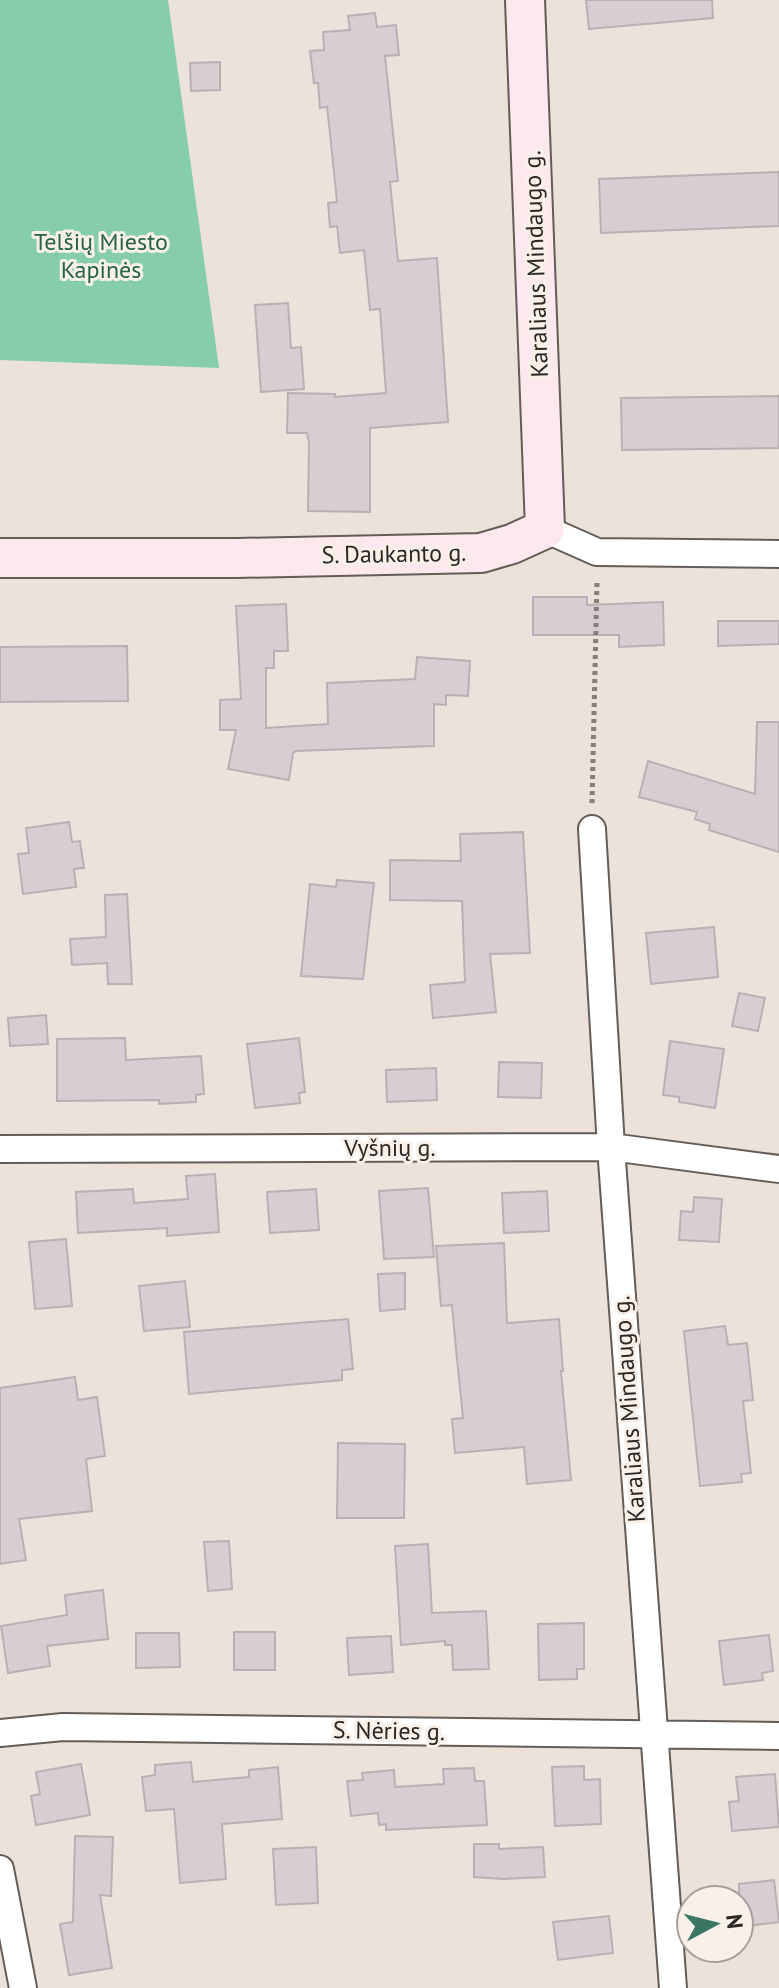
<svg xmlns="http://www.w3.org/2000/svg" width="779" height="1988" font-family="'PT Sans',sans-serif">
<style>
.green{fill:#86cea9}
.building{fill:#d7cdd3;stroke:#b9b0b5;stroke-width:2}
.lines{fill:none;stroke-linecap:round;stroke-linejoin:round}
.street-casing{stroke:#645c57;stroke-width:30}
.secondary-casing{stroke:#645c57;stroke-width:42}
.path{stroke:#857f7a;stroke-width:5;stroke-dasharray:4 4;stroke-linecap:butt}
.street{stroke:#fff;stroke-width:26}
.secondary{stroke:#fde8ee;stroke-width:38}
.labels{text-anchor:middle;stroke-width:6;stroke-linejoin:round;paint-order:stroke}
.park-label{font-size:24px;fill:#256347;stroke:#f9f0ea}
.street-label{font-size:24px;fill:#2a2724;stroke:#f9f0ea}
</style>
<rect width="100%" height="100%" fill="#ece2dc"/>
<path class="green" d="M 0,0 L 168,0 L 219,368 L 0,360 Z"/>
<path class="building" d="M 586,0 L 712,0 L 713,18 L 589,29 Z
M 375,13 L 377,27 L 396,25 L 399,55 L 385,56 L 398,181 L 390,182 L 398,261 L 437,258 L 448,422 L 370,428 L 370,512 L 308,511 L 309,442 L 307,433 L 287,433 L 288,393 L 335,394 L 335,397 L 386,393 L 380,309 L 370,310 L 364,250 L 340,253 L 337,226 L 330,227 L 328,203 L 337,202 L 330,133 L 327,107 L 320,108 L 318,83 L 314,83 L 310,51 L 324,50 L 323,32 L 350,30 L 348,16 Z
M 220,62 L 220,90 L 191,91 L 190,63 Z
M 779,172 L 779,226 L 601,233 L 599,179 Z
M 288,303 L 291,348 L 301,347 L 304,389 L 261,392 L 255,305 Z
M 779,396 L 779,448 L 622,450 L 621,398 Z
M 533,597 L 587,597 L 587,605 L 663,602 L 664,645 L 619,647 L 619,635 L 533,635 Z
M 286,604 L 288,651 L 274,651 L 274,668 L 266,668 L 266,728 L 328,724 L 327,683 L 415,679 L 417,657 L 470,661 L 468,696 L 446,695 L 446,705 L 434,704 L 434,746 L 296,751 L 293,753 L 289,780 L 228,769 L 236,730 L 220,730 L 220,700 L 241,699 L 236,606 Z
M 718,621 L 779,621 L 779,644 L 718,646 Z
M 127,646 L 128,701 L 0,702 L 0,647 Z
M 757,722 L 779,722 L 779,852 L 709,830 L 710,824 L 695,819 L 697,812 L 639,797 L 648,761 L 755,794 Z
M 69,822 L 72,842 L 80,841 L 84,868 L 74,869 L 76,887 L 23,894 L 18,854 L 29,853 L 26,828 Z
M 523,832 L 530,953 L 490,954 L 496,1012 L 433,1018 L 430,985 L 465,982 L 462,901 L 390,900 L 390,860 L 461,861 L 460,834 Z
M 337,880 L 374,883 L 363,979 L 301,976 L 310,884 L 336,887 Z
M 127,894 L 132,984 L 108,984 L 107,963 L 72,965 L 70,939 L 106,937 L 105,895 Z
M 714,927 L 718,977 L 651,984 L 646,933 Z
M 739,993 L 765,998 L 758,1031 L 732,1026 Z
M 46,1015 L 48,1044 L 10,1046 L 8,1018 Z
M 125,1038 L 126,1060 L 201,1056 L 204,1094 L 196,1095 L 196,1102 L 159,1104 L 159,1100 L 57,1101 L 57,1039 Z
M 299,1038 L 305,1092 L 299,1093 L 300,1103 L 255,1108 L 247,1044 Z
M 670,1041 L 724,1049 L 715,1108 L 679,1102 L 679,1097 L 663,1095 Z
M 499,1062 L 542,1063 L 541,1098 L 498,1097 Z
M 436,1068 L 437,1100 L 387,1102 L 386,1070 Z
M 215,1174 L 219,1232 L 167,1236 L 167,1228 L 78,1233 L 76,1192 L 133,1189 L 134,1203 L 188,1199 L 186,1176 Z
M 428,1188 L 434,1257 L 384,1259 L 379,1191 Z
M 316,1189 L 319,1230 L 270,1233 L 267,1192 Z
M 547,1191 L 549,1231 L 504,1233 L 502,1193 Z
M 694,1197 L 722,1199 L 719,1242 L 679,1240 L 681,1211 L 693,1212 Z
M 66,1239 L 72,1306 L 35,1309 L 29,1242 Z
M 504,1243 L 507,1323 L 559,1319 L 563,1371 L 561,1371 L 571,1480 L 527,1484 L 524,1447 L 455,1453 L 452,1419 L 463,1418 L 456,1349 L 452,1305 L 441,1306 L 436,1246 Z
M 405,1273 L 405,1309 L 380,1311 L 378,1274 Z
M 185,1281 L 190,1327 L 144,1331 L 139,1286 Z
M 348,1319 L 353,1369 L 342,1370 L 342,1380 L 189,1394 L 184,1332 Z
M 725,1326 L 728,1345 L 747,1343 L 753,1400 L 743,1401 L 751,1473 L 741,1474 L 742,1482 L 700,1486 L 684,1331 Z
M 75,1377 L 78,1400 L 97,1397 L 105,1456 L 86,1459 L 92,1511 L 19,1519 L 26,1560 L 0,1564 L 0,1388 Z
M 338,1443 L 405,1444 L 404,1518 L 337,1518 Z
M 229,1541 L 232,1589 L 208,1591 L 204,1542 Z
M 428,1544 L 432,1613 L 486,1611 L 489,1669 L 453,1670 L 452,1645 L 445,1645 L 445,1641 L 401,1645 L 395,1546 Z
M 103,1590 L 108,1639 L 47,1646 L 50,1666 L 8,1673 L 1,1626 L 67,1615 L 65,1595 Z
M 584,1623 L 584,1669 L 577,1669 L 577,1679 L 539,1680 L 538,1624 Z
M 234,1632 L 275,1632 L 275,1670 L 234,1670 Z
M 136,1633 L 179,1633 L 180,1667 L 136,1668 Z
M 769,1635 L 773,1671 L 762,1673 L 763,1680 L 724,1685 L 719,1641 Z
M 391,1636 L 393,1672 L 349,1675 L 347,1638 Z
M 191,1762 L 193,1782 L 249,1777 L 249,1770 L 278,1767 L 282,1819 L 222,1824 L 226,1879 L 180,1883 L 174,1809 L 146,1811 L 142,1777 L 155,1775 L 155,1765 Z
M 81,1764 L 90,1815 L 36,1825 L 31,1796 L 40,1794 L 36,1772 Z
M 584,1766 L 584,1780 L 600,1779 L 601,1824 L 555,1826 L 552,1767 Z
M 474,1768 L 475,1781 L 484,1781 L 487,1825 L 386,1830 L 386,1824 L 379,1825 L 378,1813 L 351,1816 L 347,1781 L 363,1780 L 362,1773 L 394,1770 L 395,1787 L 444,1784 L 443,1769 Z
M 775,1774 L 779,1827 L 732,1831 L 729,1802 L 739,1801 L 736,1777 Z
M 75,1836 L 113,1837 L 111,1896 L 100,1895 L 112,1968 L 69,1975 L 60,1924 L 73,1922 Z
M 474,1844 L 499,1844 L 499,1849 L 543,1847 L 545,1877 L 504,1879 L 474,1877 Z
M 316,1847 L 318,1903 L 276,1905 L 273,1849 Z
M 774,1880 L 779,1922 L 739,1927 L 739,1884 Z
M 609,1916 L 613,1953 L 558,1960 L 553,1922 Z"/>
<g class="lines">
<defs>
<path id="street" d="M 545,529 L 597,552 L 779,554
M 592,829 L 611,1147 L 673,1988
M 0,1149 L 611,1147 L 779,1169
M 0,1733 L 63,1727 L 779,1736
M 0,1869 L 23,1988"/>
<path id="secondary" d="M 0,558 L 237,558 L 481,553 L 512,544 L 545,529 L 525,0"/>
</defs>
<use href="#street" class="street-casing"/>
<use href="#secondary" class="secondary-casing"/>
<path class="path" d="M 592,803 L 597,581"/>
<use href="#street" class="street"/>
<use href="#secondary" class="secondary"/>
</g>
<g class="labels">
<g class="park-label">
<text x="101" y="250">Telšių Miesto<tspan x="101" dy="28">Kapinės</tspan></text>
</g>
<g class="street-label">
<text transform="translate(536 264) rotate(-92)" y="8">Karaliaus Mindaugo g.</text>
<text transform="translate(394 554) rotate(-1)" y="8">S. Daukanto g.</text>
<text x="390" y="1156">Vyšnių g.</text>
<text transform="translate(629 1409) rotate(-94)" y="8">Karaliaus Mindaugo g.</text>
<text transform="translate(389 1731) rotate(1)" y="8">S. Nėries g.</text>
</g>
</g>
<g transform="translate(715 1924) rotate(83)"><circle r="38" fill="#f9f0ea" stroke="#a6a09b" stroke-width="2"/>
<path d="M0-6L14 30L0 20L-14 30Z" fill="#3a7661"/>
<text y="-12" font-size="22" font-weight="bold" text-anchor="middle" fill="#2a2724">N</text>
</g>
</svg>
